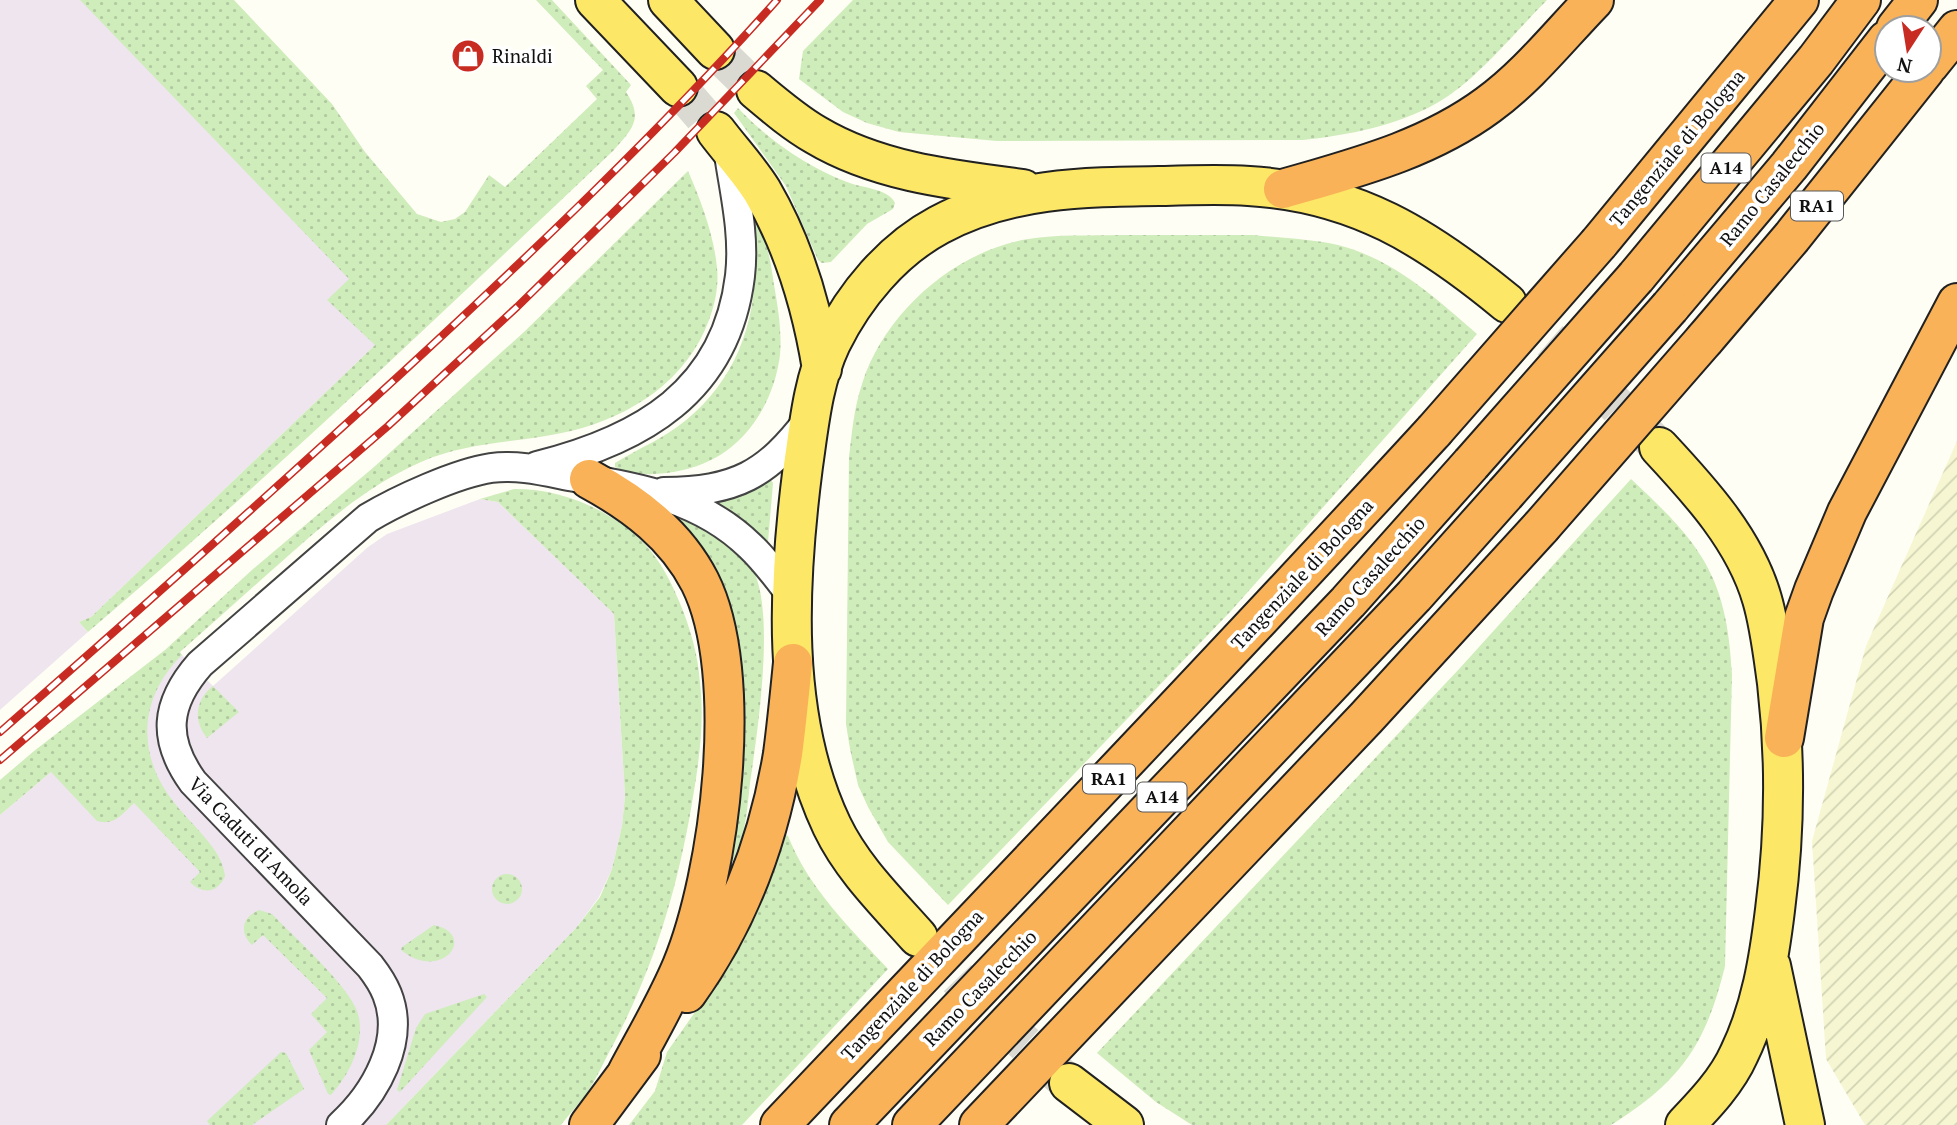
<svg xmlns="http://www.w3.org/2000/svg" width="1957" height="1125" font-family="'PT Serif',serif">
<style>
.industrial{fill:#efe5ef}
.farmland{fill:url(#farmland-furrows)}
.grass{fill:url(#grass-dots)}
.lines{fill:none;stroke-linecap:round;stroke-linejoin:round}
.primary-tunnel{stroke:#dbdad2;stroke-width:38;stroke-dasharray:38 19;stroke-linecap:butt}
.street-casing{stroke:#434343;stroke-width:32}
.primary-casing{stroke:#212121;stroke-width:42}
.highway-casing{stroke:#212121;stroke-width:42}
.street{stroke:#fff;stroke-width:28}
.primary{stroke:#fde766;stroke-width:38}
.highway{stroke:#f9b258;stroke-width:38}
.rail-casing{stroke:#c72b22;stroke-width:8}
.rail{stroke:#fff;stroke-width:5;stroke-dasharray:16;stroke-linecap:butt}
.highway-bridge-casing{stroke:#212121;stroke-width:42;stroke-linecap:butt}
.highway-bridge{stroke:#f9b258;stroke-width:38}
.labels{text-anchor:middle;stroke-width:7;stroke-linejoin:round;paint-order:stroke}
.shield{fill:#fff;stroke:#585858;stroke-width:2}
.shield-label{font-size:18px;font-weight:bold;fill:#101010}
.poi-label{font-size:19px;fill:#101010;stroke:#fff;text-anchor:start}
.street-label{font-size:19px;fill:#101010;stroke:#fff}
</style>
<defs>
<pattern id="farmland-furrows" width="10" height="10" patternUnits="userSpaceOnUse" patternTransform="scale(1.75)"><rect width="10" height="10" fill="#f6f7d2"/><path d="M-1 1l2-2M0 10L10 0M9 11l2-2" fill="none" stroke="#d2d3b3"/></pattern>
<pattern id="grass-dots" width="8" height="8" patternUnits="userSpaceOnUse" patternTransform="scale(1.75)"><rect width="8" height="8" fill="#cfecbb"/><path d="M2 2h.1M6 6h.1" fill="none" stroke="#b1c9a0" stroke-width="1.8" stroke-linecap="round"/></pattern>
</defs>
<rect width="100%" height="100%" fill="#fffef4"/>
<path class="industrial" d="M 0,0 L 225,0 L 443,250 L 375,345 L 91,617 L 79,622 L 88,632 L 0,710 Z
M 480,499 L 498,502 L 614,614 L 625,796 L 622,826 L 612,869 L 599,897 L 576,928 L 386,1125 L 0,1125 L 0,815 L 51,772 L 179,652 L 213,686 L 368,547 L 387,534 Z"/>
<path class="farmland" d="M 1957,441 L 1957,1125 L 1865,1125 L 1826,1059 L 1812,841 L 1866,646 Z"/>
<path class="grass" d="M 80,0 L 234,0 L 332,104 L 365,152 L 417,214 L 441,222 L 455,219 L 465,212 L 489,175 L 505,187 L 597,99 L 586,86 L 603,70 L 536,0 L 552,0 L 631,85 L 626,92 C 644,119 632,129 614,150 C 441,314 269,478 88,632 L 79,622 L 91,617 L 375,345 L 327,300 L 349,279 Z
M 853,0 L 1547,0 C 1515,32 1476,81 1437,103 C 1396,126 1349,135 1303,140 L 997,141 L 899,132 L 867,123 L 843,112 L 799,79 L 803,51 Z
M 738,108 C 767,139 807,167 847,182 C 861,188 888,188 895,203 L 893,209 L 867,224 L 831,262 L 822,263 L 818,260 L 786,186 L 734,113 Z
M 688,171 C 701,201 714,235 717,268 C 719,285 715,304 709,320 C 687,380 632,416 571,431 C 521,443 469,441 421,462 C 366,486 323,525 279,564 C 246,593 213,623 180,652 L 182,655 C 139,697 136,754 173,801 C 189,823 223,849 225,876 C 218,893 203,895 190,882 L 200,872 L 134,803 C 122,814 115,826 97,821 L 51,772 L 0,815 L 0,780 L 34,751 L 165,650 L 253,569 L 374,467 L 524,332 Z
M 754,214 C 767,240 770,257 774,285 C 778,307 782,332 780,355 C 773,409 739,458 683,470 C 660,475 638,477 615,467 L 615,463 C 639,448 663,439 685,421 C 748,370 764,294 751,217 Z
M 1253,235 C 1281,238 1311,239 1338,245 C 1393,259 1436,298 1477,334 L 1230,612 L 948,905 L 888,842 L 868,807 L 858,785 L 850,749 L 846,724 L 849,457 C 852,432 854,408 862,384 C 884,313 955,251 1028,239 C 1058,234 1089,236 1119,235 C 1164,235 1208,235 1253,235 Z
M 1631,479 C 1701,544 1727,576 1732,674 L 1725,966 C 1706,1045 1680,1082 1611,1125 L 1192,1125 L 1156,1102 L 1097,1053 L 1460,668 Z
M 767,480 L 771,480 L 773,483 L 768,542 L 765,544 L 715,508 L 711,500 Z
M 514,489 C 555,489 590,502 623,525 C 650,544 667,571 679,601 C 690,627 698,654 700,683 C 705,725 698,768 691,809 C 676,894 653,969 613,1045 C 605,1059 599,1074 590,1088 C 582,1101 570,1113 561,1125 L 386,1125 L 576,928 L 600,897 L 612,869 L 622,826 L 625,796 L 614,614 L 498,502 L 480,499 Z
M 664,509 C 695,521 732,538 751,567 C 777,605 757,736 750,783 C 748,800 747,819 742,836 C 740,844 736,852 733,861 L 729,861 L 730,611 C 716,564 698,544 664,509 Z
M 213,686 L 239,712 L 207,738 C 193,721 195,700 213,686 Z
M 784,834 L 788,836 C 809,889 850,928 888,969 L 742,1125 L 629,1125 L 655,1091 L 667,1052 L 728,965 L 752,924 L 766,890 Z
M492 889a15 15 0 1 1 30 0a15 15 0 1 1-30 0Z
M 259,910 L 272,914 C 294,937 347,984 357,1011 C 367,1040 350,1074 331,1095 L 328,1094 L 309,1050 L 327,1032 L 311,1014 L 327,998 L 263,935 L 252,945 C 239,932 242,917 259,910 Z
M 434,925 C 479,935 441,983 401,950 L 402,947 Z
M 484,994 L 487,997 L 400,1092 L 397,1090 L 416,1028 L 425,1014 Z
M 281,1052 L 286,1053 L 304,1089 L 252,1125 L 210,1125 L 207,1121 Z"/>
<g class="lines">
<path class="primary-tunnel" d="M 715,50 L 756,90
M 678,87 L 716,131
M 1507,303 L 1552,342 L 1657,445
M 918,937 L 988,1010 L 1067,1082"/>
<defs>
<path id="street" d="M 537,466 C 641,440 726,392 740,276 C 745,233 734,190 728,148
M 664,492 C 736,491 766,476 810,418
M 341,1125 C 375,1094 406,1041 387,994 C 383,984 377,975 370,966 L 193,782 C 162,739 165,704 200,664 L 368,518 C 398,500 457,473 491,468 C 518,464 548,472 575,477 C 639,487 702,499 750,546 C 766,561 778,578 791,595"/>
<path id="primary" d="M 595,0 L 678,87
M 668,0 L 715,50
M 756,90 C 775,106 795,123 816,135 C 878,172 953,180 1023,189
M 716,131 C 731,151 749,170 762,191 C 794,246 812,307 822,369
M 1659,447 C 1700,491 1745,540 1762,599 C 1770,626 1773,655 1777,683 C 1786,760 1785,834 1775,910 C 1769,959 1761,1009 1739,1054 C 1727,1081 1705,1104 1685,1125
M 918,937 C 887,902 852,868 832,826 C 780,717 788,582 803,466 C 809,425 813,381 831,343 C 854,296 892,250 939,225 C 1009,187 1087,187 1165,186 C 1193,185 1221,184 1249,186 C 1355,192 1427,237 1507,303
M 1771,966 L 1805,1125
M 1069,1083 L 1124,1125"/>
<path id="highway" d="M 1896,28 L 1918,0
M 1929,65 L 1957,30
M 1283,189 C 1355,168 1427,150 1488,105 C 1528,76 1560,35 1594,0
M 1599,243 L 1799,0
M 1636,277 L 1816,60 L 1861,0
M 1670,307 L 1789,166 L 1887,40
M 1705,339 L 1792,237 L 1925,70
M 589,479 C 635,504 676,535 700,582 C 746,674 720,874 682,966 C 666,1004 645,1039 626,1075
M 1784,738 L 1804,618 L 1814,590 L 1847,512 L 1957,303
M 687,993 C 738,922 769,839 783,754 C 787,724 790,693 793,663
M 589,1125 L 641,1055
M 780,1125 C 999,894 1219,665 1434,431
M 849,1125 L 1348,602 L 1471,464
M 912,1125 L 1414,596 L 1505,494
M 979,1125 L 1366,718 L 1541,527"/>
</defs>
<use href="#street" class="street-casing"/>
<use href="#primary" class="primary-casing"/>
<use href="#highway" class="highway-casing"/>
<use href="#street" class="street"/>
<use href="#primary" class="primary"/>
<use href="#highway" class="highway"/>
<defs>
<path id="rail" d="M 0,732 C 136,613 271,493 404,371 C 533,252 660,131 777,0
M 0,760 L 388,426 L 517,307 L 674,153 L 820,0"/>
</defs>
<use href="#rail" class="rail-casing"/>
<use href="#rail" class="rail"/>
<defs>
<path id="highway-bridge" d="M 1434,431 L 1599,243
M 1471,464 L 1636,277
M 1505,494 L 1670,307
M 1541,527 L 1705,339"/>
</defs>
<use href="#highway-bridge" class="highway-bridge-casing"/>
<use href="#highway-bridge" class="highway-bridge"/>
</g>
<defs>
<symbol id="shop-disc" viewBox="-11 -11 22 22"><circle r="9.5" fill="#c72b22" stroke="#fff"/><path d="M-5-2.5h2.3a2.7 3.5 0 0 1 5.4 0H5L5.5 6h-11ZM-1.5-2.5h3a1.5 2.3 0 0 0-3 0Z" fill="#fff"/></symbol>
</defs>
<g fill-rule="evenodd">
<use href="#shop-disc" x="449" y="37" width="38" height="38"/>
</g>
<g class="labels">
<g class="shield">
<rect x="1701.5" y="153.5" width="49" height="29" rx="5"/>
<rect x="1791" y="191.5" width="52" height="29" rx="5"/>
<rect x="1083" y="764.5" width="52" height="29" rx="5"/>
<rect x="1137.5" y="782.5" width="49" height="29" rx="5"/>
</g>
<g class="shield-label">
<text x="1726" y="174">A14</text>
<text x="1817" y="212">RA1</text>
<text x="1109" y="785">RA1</text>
<text x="1162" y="803">A14</text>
</g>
<g class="poi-label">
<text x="492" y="63">Rinaldi</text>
</g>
<g class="street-label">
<text transform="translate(1677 148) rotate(-50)" y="7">Tangenziale di Bologna</text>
<text transform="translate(1772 184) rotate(-51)" y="7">Ramo Casalecchio</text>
<text transform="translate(1302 574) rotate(-47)" y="7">Tangenziale di Bologna</text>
<text transform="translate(1370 576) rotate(-48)" y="7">Ramo Casalecchio</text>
<text transform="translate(251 841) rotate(46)" y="7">Via Caduti di Amola</text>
<text transform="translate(912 985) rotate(-47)" y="7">Tangenziale di Bologna</text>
<text transform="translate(980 988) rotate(-46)" y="7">Ramo Casalecchio</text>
</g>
</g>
<g transform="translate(1908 49) rotate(192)"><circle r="33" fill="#ffffff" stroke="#9f9f9f" stroke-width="2"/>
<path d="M0-5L12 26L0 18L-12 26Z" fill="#c72b22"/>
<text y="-10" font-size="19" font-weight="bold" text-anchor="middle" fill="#101010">N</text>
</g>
</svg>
